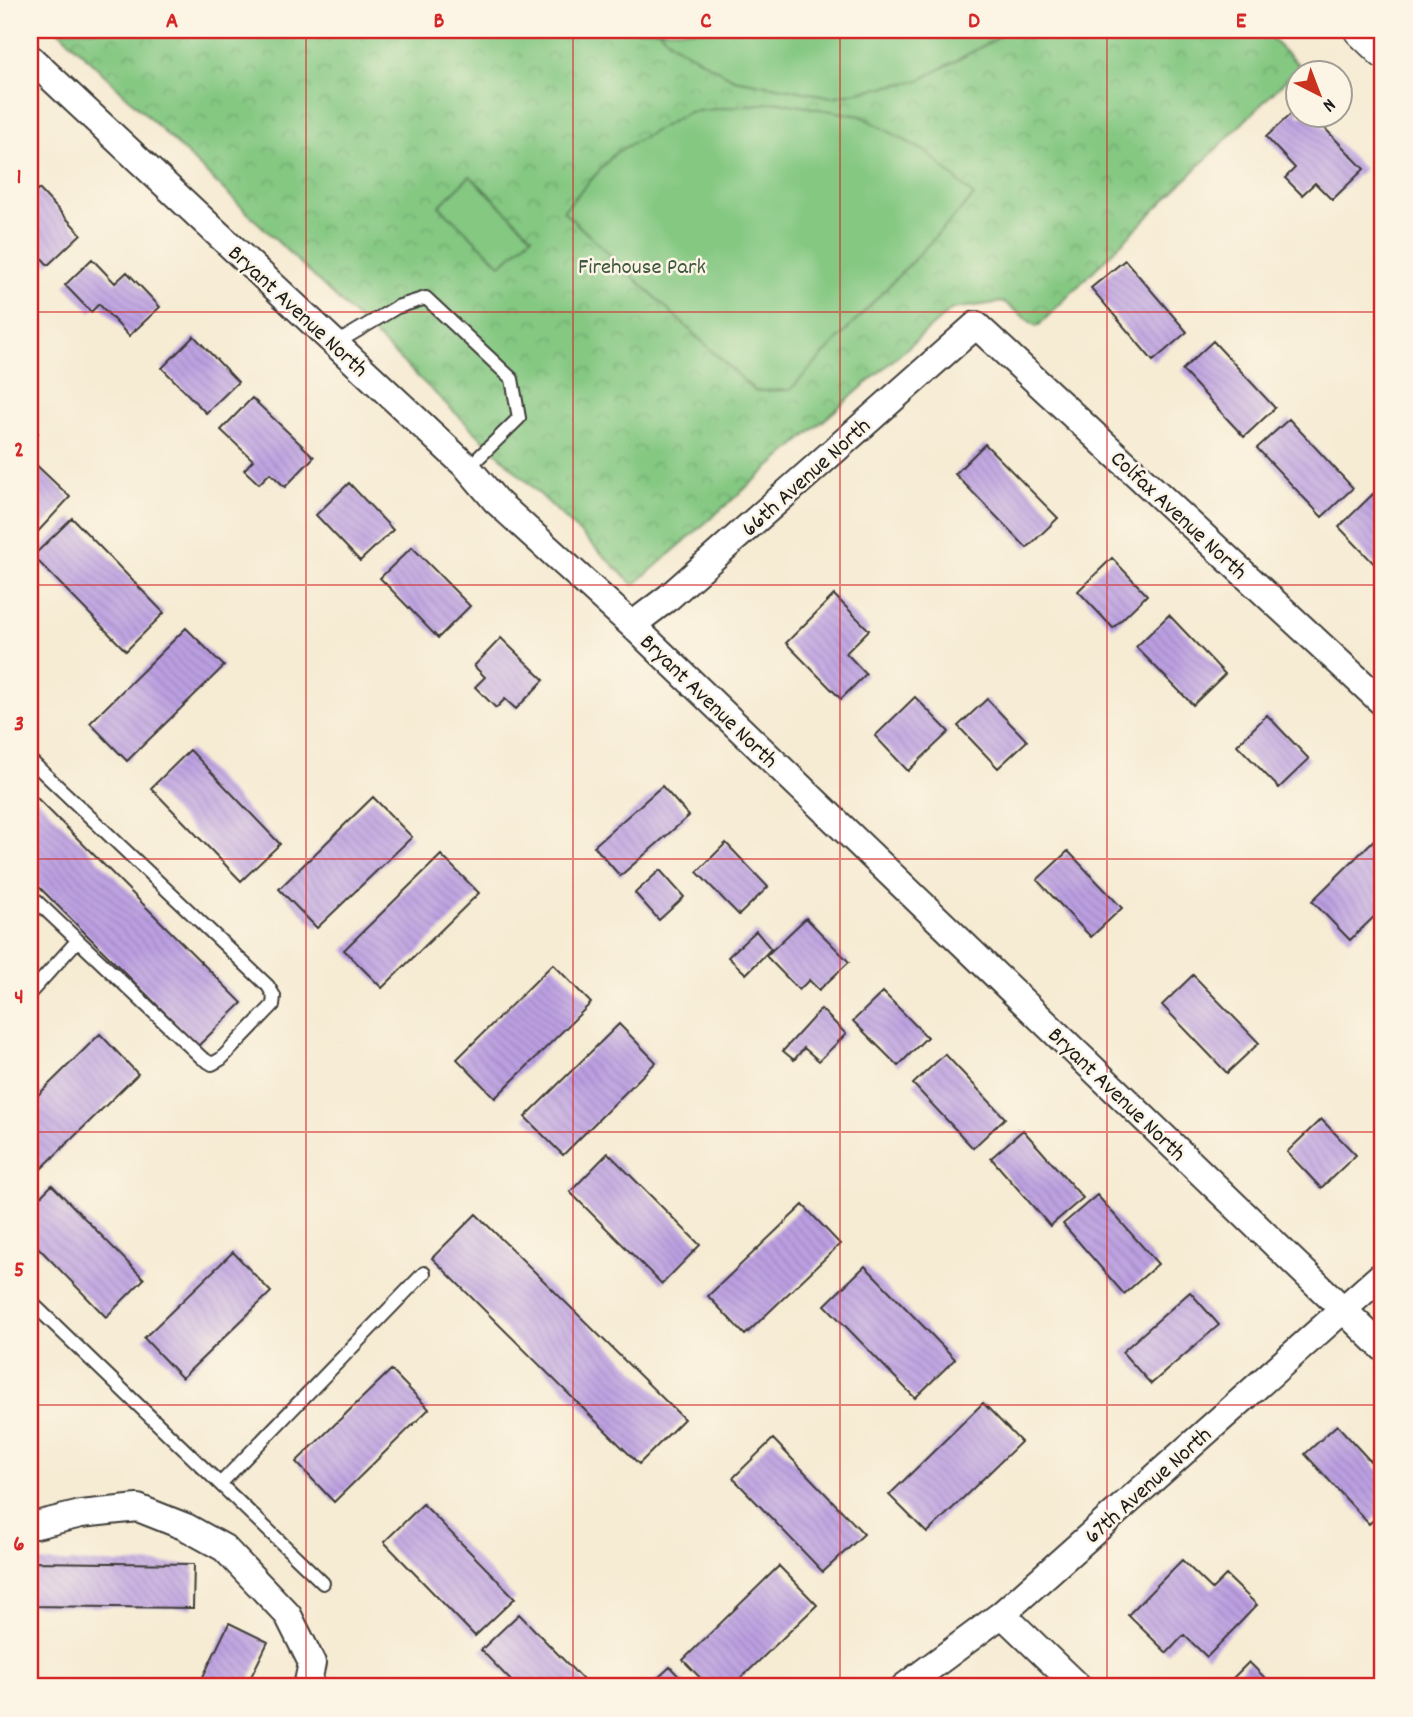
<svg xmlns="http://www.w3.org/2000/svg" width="1413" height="1717" font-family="Dekko,sans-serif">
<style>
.park{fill:url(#park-crowns);stroke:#50724f;stroke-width:2}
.garden{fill:#84c882;stroke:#50724f;stroke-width:2}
.building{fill:url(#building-back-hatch)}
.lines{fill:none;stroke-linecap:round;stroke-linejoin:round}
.service-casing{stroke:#3d3b37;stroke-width:16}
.minor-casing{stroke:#3d3b37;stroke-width:30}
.tertiary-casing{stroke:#3d3b37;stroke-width:35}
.service{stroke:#fff;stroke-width:12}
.minor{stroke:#fff;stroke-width:26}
.tertiary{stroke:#fff;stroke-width:32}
.grid{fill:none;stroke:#d62828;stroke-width:2;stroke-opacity:0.55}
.labels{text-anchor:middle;stroke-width:5;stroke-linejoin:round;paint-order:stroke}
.park-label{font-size:23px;fill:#405840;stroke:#fcf5e5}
.street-label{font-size:23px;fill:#1c1c1c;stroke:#fcf5e5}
.neatline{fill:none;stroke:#d62828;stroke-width:2.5}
.grid-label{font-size:23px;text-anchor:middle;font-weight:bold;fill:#d62828}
</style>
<defs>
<pattern id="park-crowns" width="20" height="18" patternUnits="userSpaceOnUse" patternTransform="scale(1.75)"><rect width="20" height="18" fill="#84c882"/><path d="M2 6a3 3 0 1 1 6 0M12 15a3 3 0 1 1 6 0" fill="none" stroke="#71ab70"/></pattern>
<pattern id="building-back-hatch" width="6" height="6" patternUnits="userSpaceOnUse" patternTransform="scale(1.75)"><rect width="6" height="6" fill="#bb9fe1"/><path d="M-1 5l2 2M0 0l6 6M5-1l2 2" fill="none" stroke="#a088c0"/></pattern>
</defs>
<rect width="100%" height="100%" fill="#fcf5e5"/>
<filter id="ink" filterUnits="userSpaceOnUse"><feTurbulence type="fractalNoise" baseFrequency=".0143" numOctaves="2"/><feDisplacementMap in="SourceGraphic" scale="14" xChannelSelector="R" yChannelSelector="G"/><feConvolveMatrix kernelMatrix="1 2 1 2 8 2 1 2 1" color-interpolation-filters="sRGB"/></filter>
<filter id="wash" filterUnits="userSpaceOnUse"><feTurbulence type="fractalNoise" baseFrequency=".00686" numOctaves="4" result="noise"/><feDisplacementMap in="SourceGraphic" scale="28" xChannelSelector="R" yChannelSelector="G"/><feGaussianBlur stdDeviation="1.57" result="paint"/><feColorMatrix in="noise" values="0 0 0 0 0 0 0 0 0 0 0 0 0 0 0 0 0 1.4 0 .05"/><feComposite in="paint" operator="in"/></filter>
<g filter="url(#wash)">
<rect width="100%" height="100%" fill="#f6ebd3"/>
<path class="park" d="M 58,30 L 1262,30 L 1300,66 L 1037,327 L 1004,302 L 952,309 L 634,585 Z"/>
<path class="garden" d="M 658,30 L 1004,30 L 996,39 L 920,80 L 832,97 L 734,79 L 673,44 Z
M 778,102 L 861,116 L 928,153 L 974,196 L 790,390 L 755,391 L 563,211 L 615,153 L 689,112 Z
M 470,176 L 532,236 L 501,265 L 439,206 Z"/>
<g id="blocks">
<path class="building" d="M 1298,107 L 1298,116 L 1313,116 L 1364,169 L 1332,200 L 1315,183 L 1302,195 L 1285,178 L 1295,168 L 1266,137 Z
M 39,189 L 81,234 L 48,265 L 30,245 L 30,197 Z
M 92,259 L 115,283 L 127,272 L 160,307 L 129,336 L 99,304 L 91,312 L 65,285 Z
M 1125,260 L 1187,332 L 1153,361 L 1091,288 Z
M 194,336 L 238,382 L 206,413 L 162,368 Z
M 1213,341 L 1275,408 L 1244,437 L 1182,370 Z
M 252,398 L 314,457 L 285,487 L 270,473 L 259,484 L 244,470 L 253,460 L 221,430 Z
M 1289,419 L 1353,488 L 1322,517 L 1257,448 Z
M 30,426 L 38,433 L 30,443 Z
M 985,444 L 1058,518 L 1027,548 L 955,474 Z
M 30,459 L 70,497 L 32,538 L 30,536 Z
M 349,483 L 393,530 L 360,561 L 316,515 Z
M 1373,494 L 1383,504 L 1383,573 L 1339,527 Z
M 72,518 L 164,613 L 126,651 L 33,556 Z
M 412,547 L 470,606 L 438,638 L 380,578 Z
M 1112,558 L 1147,595 L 1113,628 L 1078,591 Z
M 834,595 L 869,630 L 846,653 L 866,674 L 841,699 L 786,643 Z
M 1169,615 L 1225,674 L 1193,705 L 1136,647 Z
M 186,628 L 224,666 L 127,761 L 90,723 Z
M 501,638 L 544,680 L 516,709 L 505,699 L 496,708 L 475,687 L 485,677 L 474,666 Z
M 915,697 L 949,732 L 908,771 L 875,736 Z
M 987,699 L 1027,741 L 998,768 L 958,726 Z
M 1267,715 L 1309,759 L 1279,788 L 1237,745 Z
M 190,750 L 280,844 L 241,881 L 151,788 Z
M 662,786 L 689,816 L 620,876 L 594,846 Z
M 30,791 L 242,1003 L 198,1046 L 30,878 Z
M 373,797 L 412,837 L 317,928 L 279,889 Z
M 1383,831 L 1383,908 L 1350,940 L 1312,901 Z
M 726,843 L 768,887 L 739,915 L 697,872 Z
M 1068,851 L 1122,908 L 1091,937 L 1037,880 Z
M 441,855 L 479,893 L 382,988 L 344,950 Z
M 660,870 L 684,897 L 659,920 L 635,893 Z
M 806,918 L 849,962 L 819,990 L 809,980 L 799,990 L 766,956 Z
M 756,931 L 771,949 L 746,974 L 728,957 Z
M 553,964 L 591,1003 L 495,1098 L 457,1059 Z
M 1193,975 L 1259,1043 L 1227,1073 L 1162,1005 Z
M 883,992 L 927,1037 L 898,1066 L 853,1021 Z
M 821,1009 L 846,1034 L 819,1061 L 804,1048 L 794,1060 L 783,1051 Z
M 619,1024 L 656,1062 L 563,1155 L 525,1117 Z
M 100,1034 L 138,1074 L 41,1169 L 30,1157 L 30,1103 Z
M 945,1054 L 1005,1118 L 973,1148 L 913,1084 Z
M 1321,1119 L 1356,1155 L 1321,1188 L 1287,1152 Z
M 1023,1130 L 1083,1198 L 1050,1226 L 991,1158 Z
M 608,1153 L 700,1245 L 662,1284 L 570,1192 Z
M 52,1185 L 144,1279 L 106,1317 L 30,1239 L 30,1207 Z
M 1097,1195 L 1158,1264 L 1124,1294 L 1063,1224 Z
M 803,1205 L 840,1244 L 745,1335 L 708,1296 Z
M 476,1214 L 684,1419 L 639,1464 L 432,1258 Z
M 233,1252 L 271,1292 L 182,1378 L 144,1338 Z
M 865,1266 L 955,1359 L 915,1398 L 825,1305 Z
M 1190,1292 L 1219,1325 L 1151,1384 L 1122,1352 Z
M 391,1370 L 429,1409 L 334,1502 L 296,1462 Z
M 983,1403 L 1021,1442 L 927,1533 L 889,1495 Z
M 1337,1425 L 1383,1475 L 1383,1511 L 1369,1524 L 1305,1454 Z
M 773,1439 L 864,1534 L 823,1572 L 733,1478 Z
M 423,1504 L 515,1598 L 475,1636 L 384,1542 Z
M 1182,1560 L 1212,1589 L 1226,1575 L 1257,1605 L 1207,1657 L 1184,1635 L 1167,1653 L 1128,1615 Z
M 30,1562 L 194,1564 L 193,1608 L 30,1606 Z
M 779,1566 L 817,1605 L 732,1687 L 709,1687 L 683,1660 Z
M 519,1614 L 590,1687 L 517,1687 L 481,1650 Z
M 229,1623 L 268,1642 L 246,1687 L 198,1687 Z
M 1249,1662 L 1274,1687 L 1224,1687 Z
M 670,1667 L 689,1687 L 648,1687 Z"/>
</g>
</g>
<g filter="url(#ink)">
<use href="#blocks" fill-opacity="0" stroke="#3d3b37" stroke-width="2"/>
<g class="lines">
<defs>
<path id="service" d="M 335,344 L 397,307 L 426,298 L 512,379 L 519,418 L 468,468
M 30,760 L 268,986 L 274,996 L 273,1005 L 221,1059 L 212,1064 L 202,1058 L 30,895
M 30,993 L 77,941
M 30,1301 L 323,1583
M 220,1484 L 424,1273"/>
<path id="minor" d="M 30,58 L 468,468 L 496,501 L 632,625 L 1383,1348
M 632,625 L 669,597 L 976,325 L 1383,703
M 30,1524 L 36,1525 L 81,1514 L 138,1508 L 186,1527 L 224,1548 L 288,1615 L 312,1663 L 307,1687
M 1002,1614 L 1078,1687
M 904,1687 L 1002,1614 L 1383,1274"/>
<path id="tertiary" d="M 1360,30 L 1383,52"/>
</defs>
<use href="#service" class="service-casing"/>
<use href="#minor" class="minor-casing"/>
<use href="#tertiary" class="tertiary-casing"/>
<use href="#service" class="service"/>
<use href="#minor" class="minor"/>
<use href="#tertiary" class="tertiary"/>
</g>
</g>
<path class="grid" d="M 306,30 L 306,1687M 573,30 L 573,1687M 840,30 L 840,1687M 1107,30 L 1107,1687M 30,312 L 1383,312M 30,585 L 1383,585M 30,859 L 1383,859M 30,1132 L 1383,1132M 30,1405 L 1383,1405"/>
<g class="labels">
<g class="park-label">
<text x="642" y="273">Firehouse Park</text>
</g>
<g class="street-label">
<text transform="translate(299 310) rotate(43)" y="8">Bryant Avenue North</text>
<text transform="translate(805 476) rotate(-42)" y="8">66th Avenue North</text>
<text transform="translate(1180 514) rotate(43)" y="8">Colfax Avenue North</text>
<text transform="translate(710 700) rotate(44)" y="8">Bryant Avenue North</text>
<text transform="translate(1118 1093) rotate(44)" y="8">Bryant Avenue North</text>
<text transform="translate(1147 1484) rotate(-42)" y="8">67th Avenue North</text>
</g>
</g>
<rect width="1413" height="1717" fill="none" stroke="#fcf5e5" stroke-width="77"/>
<g transform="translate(1319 94) rotate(138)"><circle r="33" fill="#fcf5e5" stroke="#a29e95" stroke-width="2"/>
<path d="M0-5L12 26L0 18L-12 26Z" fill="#c8321e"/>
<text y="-10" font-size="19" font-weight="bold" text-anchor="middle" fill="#1c1c1c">N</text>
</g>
<rect x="38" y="38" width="1336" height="1640" class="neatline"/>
<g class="grid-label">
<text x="172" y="27">A</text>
<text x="439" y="27">B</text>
<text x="706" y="27">C</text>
<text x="974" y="27">D</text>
<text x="1241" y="27">E</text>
<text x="19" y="183">1</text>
<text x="19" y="456">2</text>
<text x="19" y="730">3</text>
<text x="19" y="1003">4</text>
<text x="19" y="1276">5</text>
<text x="19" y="1550">6</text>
</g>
</svg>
